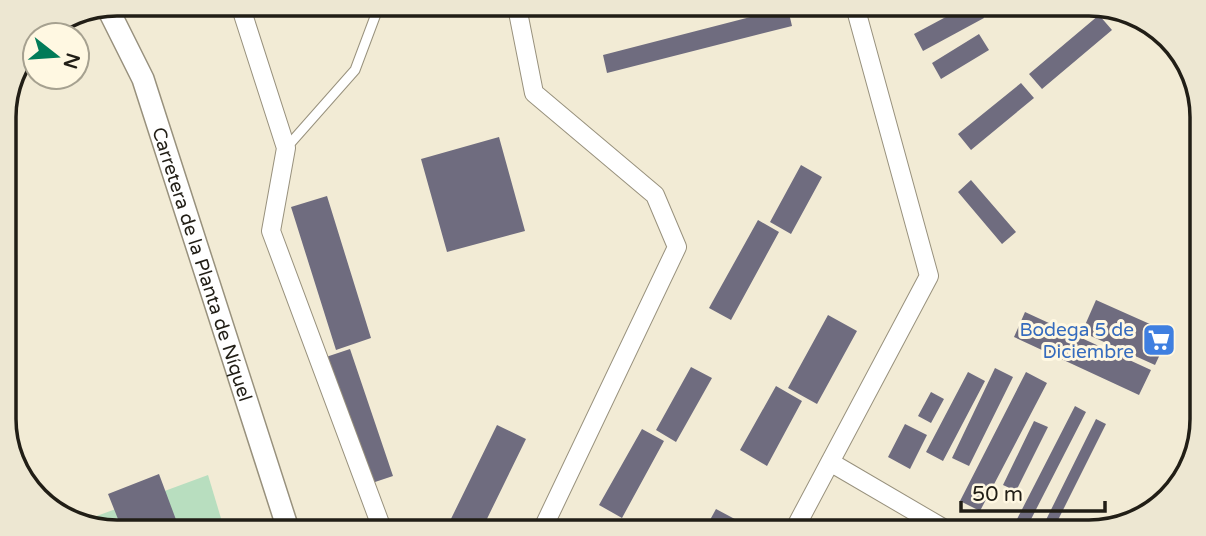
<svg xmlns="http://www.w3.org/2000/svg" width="1206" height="536" font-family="'Varela Round',sans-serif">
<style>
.green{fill:#b8debf}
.building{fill:#6f6c7f}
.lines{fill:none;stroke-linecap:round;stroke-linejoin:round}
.service-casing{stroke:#98917d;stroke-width:11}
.minor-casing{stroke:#98917d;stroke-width:20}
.tertiary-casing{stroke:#98917d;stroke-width:24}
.service{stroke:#fff;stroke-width:9}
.minor{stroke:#fff;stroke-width:18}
.tertiary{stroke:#fff;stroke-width:21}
.labels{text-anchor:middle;stroke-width:6;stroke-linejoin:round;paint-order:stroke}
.street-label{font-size:19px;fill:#211e16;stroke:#fff8e2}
.shop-label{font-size:19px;fill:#366cbe;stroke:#fff8e2;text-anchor:end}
.rim{fill:none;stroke:#211e16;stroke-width:3.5}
</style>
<rect width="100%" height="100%" fill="#f2ebd5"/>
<path class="green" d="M 208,475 L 223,525 L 91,524 L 94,517 Z"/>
<path class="building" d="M 781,9 L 788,9 L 792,26 L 607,73 L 603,55 Z
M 957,11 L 981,11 L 984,18 L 923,51 L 914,34 Z
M 1099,15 L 1112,30 L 1042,89 L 1029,74 Z
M 979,34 L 989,50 L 941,79 L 932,63 Z
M 1021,83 L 1034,98 L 971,150 L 958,134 Z
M 499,137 L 525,231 L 447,252 L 421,159 Z
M 801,165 L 822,177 L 791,234 L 770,222 Z
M 971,180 L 1016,232 L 1002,244 L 958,192 Z
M 327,196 L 371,338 L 336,350 L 291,207 Z
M 758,220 L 779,232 L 731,320 L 709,308 Z
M 1096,300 L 1170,333 L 1155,365 L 1082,332 Z
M 1025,312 L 1151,370 L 1139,395 L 1014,337 Z
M 828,315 L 857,331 L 817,404 L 788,388 Z
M 350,349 L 393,476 L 369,484 L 326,357 Z
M 691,367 L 712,378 L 676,442 L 656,430 Z
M 995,368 L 1013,377 L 969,466 L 952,458 Z
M 968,372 L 985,381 L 943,461 L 926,452 Z
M 1026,372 L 1047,383 L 980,511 L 960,501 Z
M 776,386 L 802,401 L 767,466 L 740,450 Z
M 931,392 L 944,399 L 931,423 L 918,416 Z
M 1075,406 L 1086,412 L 1025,531 L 1014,525 Z
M 1096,419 L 1106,424 L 1052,532 L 1040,532 Z
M 1034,421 L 1048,427 L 1016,491 L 1003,485 Z
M 905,424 L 927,435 L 910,469 L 888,457 Z
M 497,425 L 526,439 L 483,527 L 447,527 Z
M 642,429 L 664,441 L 622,518 L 599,505 Z
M 159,474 L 178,525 L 120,524 L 108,494 Z
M 716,509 L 746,525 L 743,529 L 705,529 Z"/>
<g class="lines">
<defs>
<path id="service" d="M 287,147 L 355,70 L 379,6"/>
<path id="minor" d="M 240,5 L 286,148 L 271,231 L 381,526
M 517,7 L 534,93 L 655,195 L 677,247 L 543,528
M 830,462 L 948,531
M 794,530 L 929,276 L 856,10"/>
<g id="tertiary">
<path id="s1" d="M 107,7 L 143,79 L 287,526"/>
</g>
</defs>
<use href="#service" class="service-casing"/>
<use href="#minor" class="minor-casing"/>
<use href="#tertiary" class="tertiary-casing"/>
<use href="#service" class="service"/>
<use href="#minor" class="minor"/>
<use href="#tertiary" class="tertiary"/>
</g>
<defs>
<symbol id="supermarket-square" viewBox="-11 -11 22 22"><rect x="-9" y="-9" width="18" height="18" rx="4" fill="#3f7fe0" stroke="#fff8e2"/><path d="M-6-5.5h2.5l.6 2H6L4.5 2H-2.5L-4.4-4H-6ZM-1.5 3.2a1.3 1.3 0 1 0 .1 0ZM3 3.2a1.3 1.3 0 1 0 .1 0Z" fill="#fff"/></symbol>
</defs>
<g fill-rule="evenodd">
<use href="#supermarket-square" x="1140" y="321" width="38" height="38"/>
</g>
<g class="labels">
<g class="street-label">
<text dy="7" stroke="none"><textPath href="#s1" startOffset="275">Carretera de la Planta de Níquel</textPath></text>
</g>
<g class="shop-label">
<text x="1134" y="336">Bodega 5 de<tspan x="1134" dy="22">Diciembre</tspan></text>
</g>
</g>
<path d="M0 0H1206V536H0ZM117 16H1089A101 101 0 0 1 1190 117V419A101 101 0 0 1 1089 520H117A101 101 0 0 1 16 419V117A101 101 0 0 1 117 16Z" fill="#ede7d2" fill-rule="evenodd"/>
<path class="rim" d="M117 16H1089A101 101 0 0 1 1190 117V419A101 101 0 0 1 1089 520H117A101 101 0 0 1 16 419V117A101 101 0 0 1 117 16Z"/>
<g transform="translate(56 56) rotate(107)"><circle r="33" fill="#fff8e2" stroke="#a6a190" stroke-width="2"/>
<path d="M0-5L12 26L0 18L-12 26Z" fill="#027b58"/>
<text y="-10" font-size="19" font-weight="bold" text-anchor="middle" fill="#211e16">N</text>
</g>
<path d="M961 501v10h144v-10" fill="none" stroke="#211e16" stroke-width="3.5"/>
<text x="972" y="501" font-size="21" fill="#211e16" stroke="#fff8e2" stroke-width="5" paint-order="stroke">50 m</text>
</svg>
